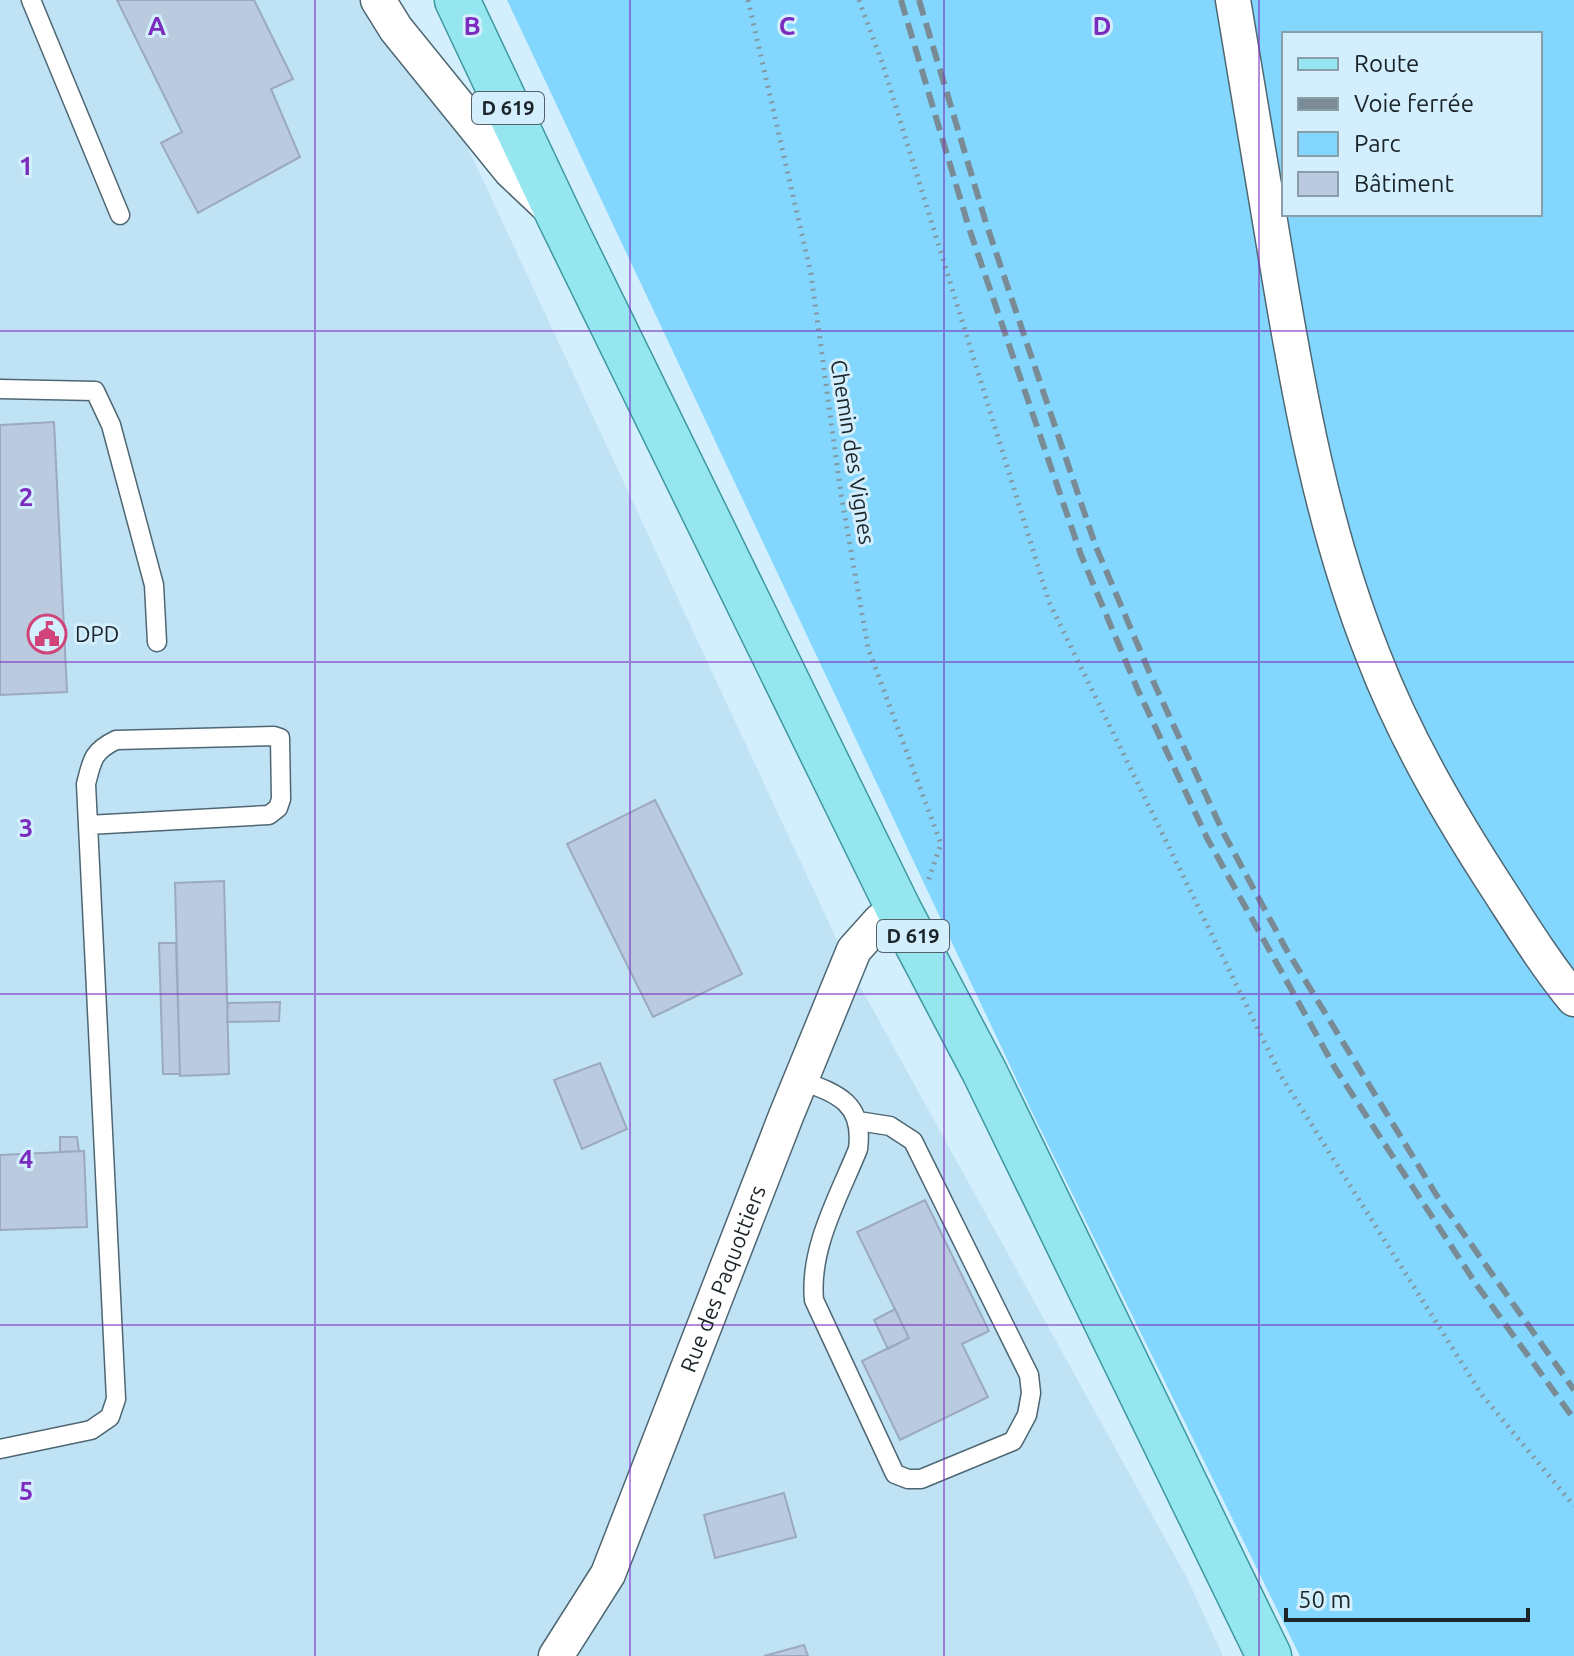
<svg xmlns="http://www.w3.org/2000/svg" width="1574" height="1656" font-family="Ubuntu,sans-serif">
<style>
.built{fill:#bfe2f4}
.green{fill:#83d7fe;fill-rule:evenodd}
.building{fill:#bacadf;stroke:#9baabf;stroke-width:2}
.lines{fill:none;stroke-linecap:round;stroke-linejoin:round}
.service-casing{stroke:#4e6773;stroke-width:21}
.minor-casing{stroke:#4e6773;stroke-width:37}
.primary-casing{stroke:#3c98a1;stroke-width:47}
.path{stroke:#8498a2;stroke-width:5;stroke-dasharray:2 6;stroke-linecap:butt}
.service{stroke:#fff;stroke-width:18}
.minor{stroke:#fff;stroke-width:34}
.primary{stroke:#95e6ee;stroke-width:44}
.rail{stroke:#798c96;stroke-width:6;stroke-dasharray:16 8;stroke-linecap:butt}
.grid{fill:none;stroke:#7b2cbf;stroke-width:2;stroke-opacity:0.55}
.labels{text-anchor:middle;stroke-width:6;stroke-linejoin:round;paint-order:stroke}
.shield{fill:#d3effd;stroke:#526169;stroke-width:2}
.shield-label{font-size:20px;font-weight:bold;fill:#1a2429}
.street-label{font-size:22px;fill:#1a2429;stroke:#d3effd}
.poi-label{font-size:22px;fill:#1a2429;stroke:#d3effd;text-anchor:start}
.grid-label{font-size:26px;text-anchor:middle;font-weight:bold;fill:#7b2cbf;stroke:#d3effd;stroke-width:6;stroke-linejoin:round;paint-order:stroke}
</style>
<rect width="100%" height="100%" fill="#d3effd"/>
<path class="built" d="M 0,0 L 399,0 L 850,968 L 1187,1578 L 1223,1656 L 0,1656 Z"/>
<path class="green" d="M 507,0 L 1574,0 L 1574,1656 L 1300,1656 L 1031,1110 ZM 1284,34 L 1540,34 L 1540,214 L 1284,214 Z"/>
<path class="building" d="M 117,0 L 254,0 L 293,79 L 271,89 L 300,157 L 198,213 L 161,143 L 182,132 Z
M 54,422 L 67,692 L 0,695 L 0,425 Z
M 655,800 L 742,974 L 653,1017 L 567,844 Z
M 224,881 L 229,1074 L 180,1076 L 175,883 Z
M 159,943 L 176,943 L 180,1074 L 163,1074 Z
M 280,1002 L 279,1021 L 227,1022 L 228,1003 Z
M 600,1063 L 627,1129 L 582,1149 L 554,1080 Z
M 60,1137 L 77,1137 L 79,1151 L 60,1152 Z
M 84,1151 L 87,1227 L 0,1230 L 0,1155 Z
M 925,1200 L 989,1331 L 962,1344 L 988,1397 L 900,1440 L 862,1361 L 909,1338 L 857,1232 Z
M 895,1309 L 909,1338 L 888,1349 L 874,1320 Z
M 784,1493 L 796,1537 L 715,1558 L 704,1515 Z
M 804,1645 L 808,1656 L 764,1656 Z"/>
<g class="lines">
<defs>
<path id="service" d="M 31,0 L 120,215
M 0,389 L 95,391 L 111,425 L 154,585 L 157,642
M 800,1080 C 838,1094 864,1103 858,1149 C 839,1196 809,1248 814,1300 L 895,1474 L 908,1479 L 921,1479 L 1013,1441 L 1027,1415 L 1031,1393 L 1029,1375 L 913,1141 L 890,1126 L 858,1121
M 0,1449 L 91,1430 L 110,1417 L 116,1399 L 86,784 C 92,760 93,751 116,740 L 274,736 L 280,738 L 281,799 L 278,808 L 269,815 L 88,825"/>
<g id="minor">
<path d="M 378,0 L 396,29 L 511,171 L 548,206"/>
<path d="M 1233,0 C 1248,88 1262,175 1277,263 C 1299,396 1323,529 1373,655 C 1405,738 1450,815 1498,889 C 1522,926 1546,965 1574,999"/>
<path id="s1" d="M 556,1656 L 608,1574 L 786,1116 L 854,950 L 880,921 L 899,910"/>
</g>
<path id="primary" d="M 457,0 L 559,216 L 899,910 L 985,1073 L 1269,1656"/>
</defs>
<use href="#service" class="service-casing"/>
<use href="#minor" class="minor-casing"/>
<use href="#primary" class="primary-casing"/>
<path class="path" d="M 748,0 L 811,274 L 841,494 L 868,648 L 941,844 L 927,884
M 859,0 L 882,62 L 1049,602 L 1281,1076 L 1482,1395 L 1574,1506"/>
<use href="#service" class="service"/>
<use href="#minor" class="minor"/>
<use href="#primary" class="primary"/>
<path class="rail" d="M 901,0 L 969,228 L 1081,555 L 1137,688 L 1207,838 L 1335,1068 L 1476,1284 L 1574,1419
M 919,0 L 986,223 L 1096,547 L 1154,683 L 1223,832 L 1286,949 L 1437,1196 L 1574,1390"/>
</g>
<path class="grid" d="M 315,0 L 315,1656M 630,0 L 630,1656M 944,0 L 944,1656M 1259,0 L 1259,1656M 0,331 L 1574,331M 0,662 L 1574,662M 0,994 L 1574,994M 0,1325 L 1574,1325"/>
<defs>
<symbol id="civic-ring" viewBox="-11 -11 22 22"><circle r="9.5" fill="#d3effd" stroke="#d04479" stroke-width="1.5"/><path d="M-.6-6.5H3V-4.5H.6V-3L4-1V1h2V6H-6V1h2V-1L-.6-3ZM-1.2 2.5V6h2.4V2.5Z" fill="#d04479"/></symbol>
</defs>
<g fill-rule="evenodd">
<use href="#civic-ring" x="25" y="612" width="44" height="44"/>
</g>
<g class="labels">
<g class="shield">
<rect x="472" y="92" width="72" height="32" rx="6"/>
<rect x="877" y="920" width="72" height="32" rx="6"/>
</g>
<g class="shield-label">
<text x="508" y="115">D 619</text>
<text x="913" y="943">D 619</text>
</g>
<g class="street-label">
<text transform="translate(853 452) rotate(81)" y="8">Chemin des Vignes</text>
<text dy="8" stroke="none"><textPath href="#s1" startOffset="414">Rue des Paquottiers</textPath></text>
</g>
<g class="poi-label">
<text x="75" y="642">DPD</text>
</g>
</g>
<g class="grid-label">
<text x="157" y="35">A</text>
<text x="472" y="35">B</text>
<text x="787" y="35">C</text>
<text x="1102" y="35">D</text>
<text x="26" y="175">1</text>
<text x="26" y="506">2</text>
<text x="26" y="837">3</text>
<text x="26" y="1168">4</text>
<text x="26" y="1500">5</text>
</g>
<rect x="1282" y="32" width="260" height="184" fill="#d3effd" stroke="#899ea8" stroke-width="2"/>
<rect x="1298" y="58" width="40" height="12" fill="#95e6ee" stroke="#899ea8" stroke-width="2"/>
<text x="1354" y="72" font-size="24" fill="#1a2429">Route</text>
<rect x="1298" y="98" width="40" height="12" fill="#798c96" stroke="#899ea8" stroke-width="2"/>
<text x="1354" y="112" font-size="24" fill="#1a2429">Voie ferrée</text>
<rect x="1298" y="132" width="40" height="24" fill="#83d7fe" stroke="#899ea8" stroke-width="2"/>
<text x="1354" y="152" font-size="24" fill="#1a2429">Parc</text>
<rect x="1298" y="172" width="40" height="24" fill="#bacadf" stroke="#899ea8" stroke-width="2"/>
<text x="1354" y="192" font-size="24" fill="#1a2429">Bâtiment</text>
<path d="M1286 1608v12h242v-12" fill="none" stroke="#1a2429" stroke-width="4"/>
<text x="1298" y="1608" font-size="24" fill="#1a2429" stroke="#d3effd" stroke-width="6" paint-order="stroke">50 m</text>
</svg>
